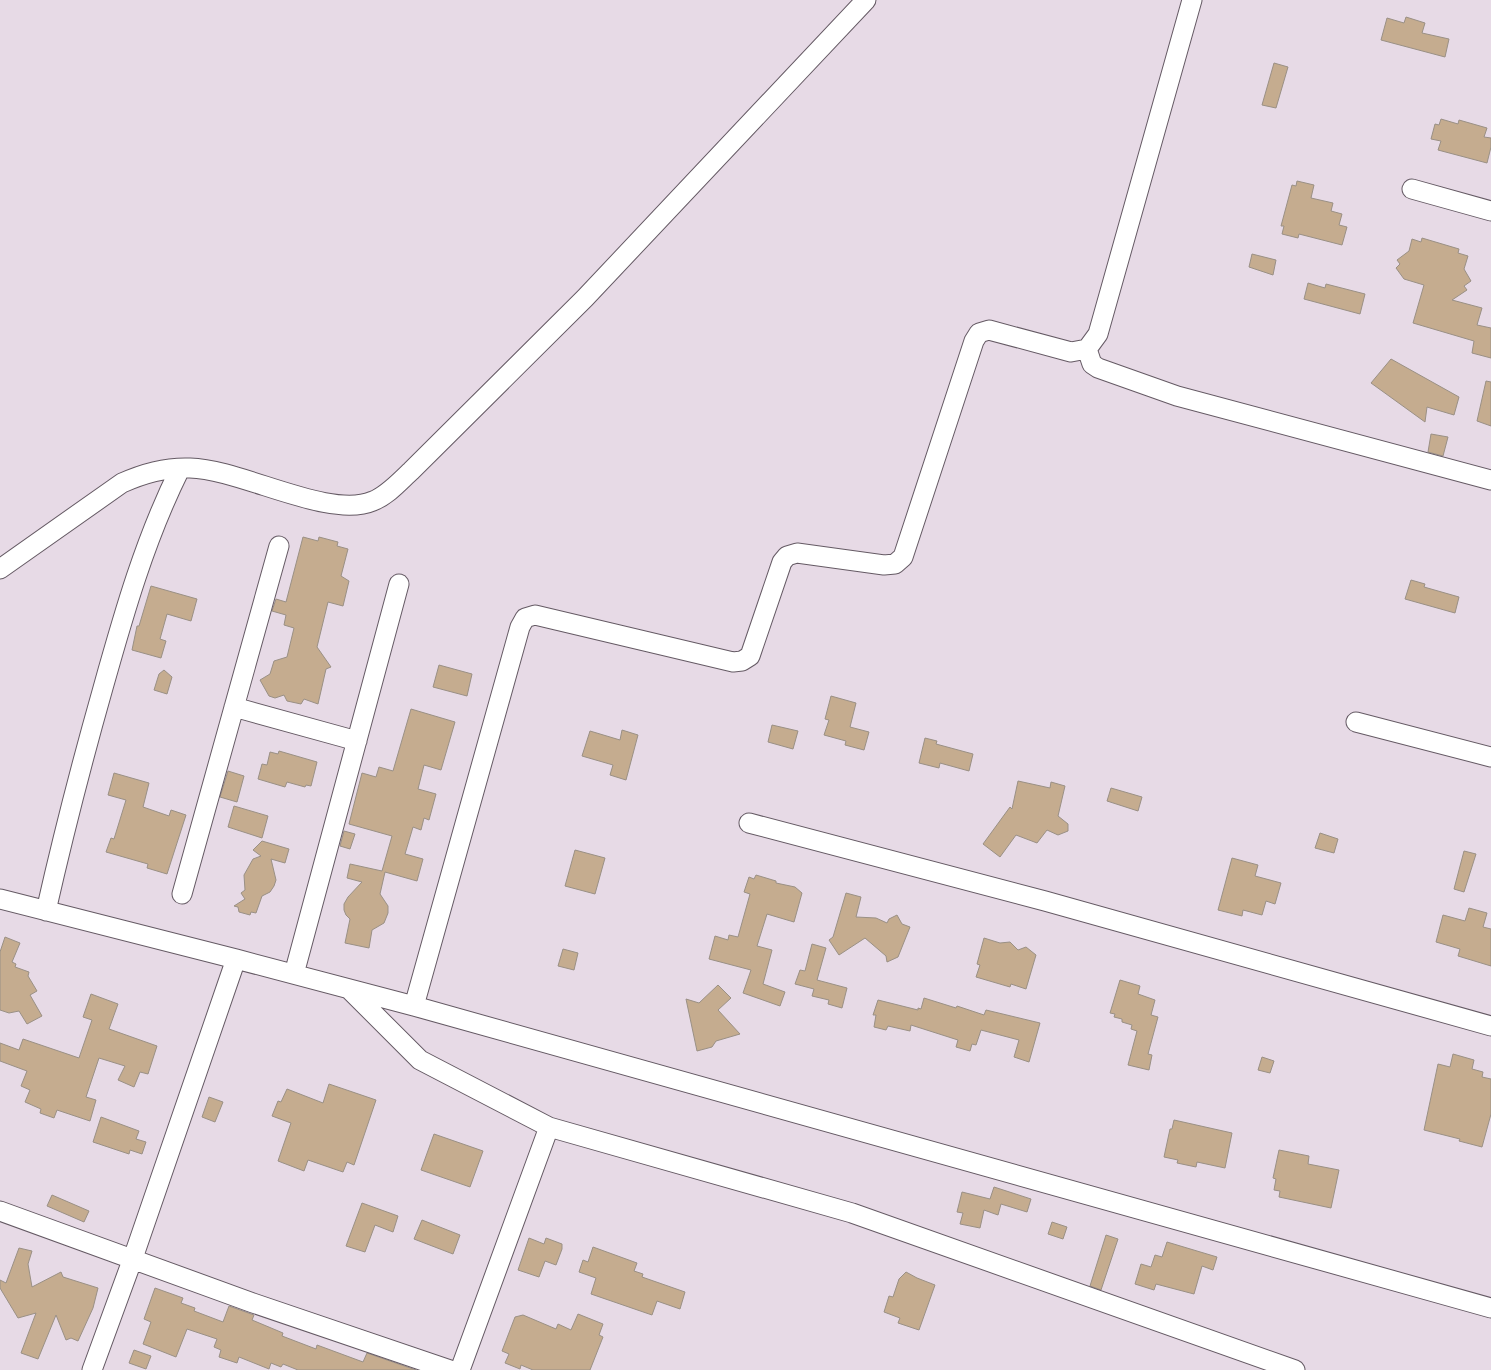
<svg xmlns="http://www.w3.org/2000/svg" width="1491" height="1370" font-family="Georgia,serif">
<style>
.building{fill:#c5ac8f;stroke:#9a9085}
.lines{fill:none;stroke-linecap:round;stroke-linejoin:round}
.minor-casing{stroke:#655a64;stroke-width:21}
.minor{stroke:#fff;stroke-width:19}
</style>
<rect width="100%" height="100%" fill="#e7dae6"/>
<path class="building" d="M 1406,17 L 1425,23 L 1422,33 L 1449,39 L 1445,57 L 1381,40 L 1387,18 L 1404,23 Z
M 1274,63 L 1288,67 L 1276,108 L 1262,105 Z
M 1441,119 L 1458,124 L 1459,120 L 1487,128 L 1484,137 L 1491,138 L 1491,147 L 1487,163 L 1438,150 L 1441,141 L 1431,139 L 1435,124 L 1439,125 Z
M 1297,181 L 1314,185 L 1311,198 L 1333,203 L 1331,211 L 1342,214 L 1339,225 L 1347,227 L 1342,245 L 1299,234 L 1298,238 L 1282,234 L 1284,226 L 1281,226 L 1292,185 L 1296,186 Z
M 1422,238 L 1459,249 L 1458,253 L 1468,256 L 1464,269 L 1471,281 L 1464,286 L 1467,290 L 1452,300 L 1482,308 L 1477,325 L 1491,328 L 1491,358 L 1472,353 L 1474,341 L 1413,323 L 1424,285 L 1404,279 L 1396,268 L 1400,264 L 1397,260 L 1409,251 L 1412,239 L 1421,242 Z
M 1252,254 L 1276,260 L 1273,275 L 1249,267 Z
M 1308,283 L 1325,288 L 1326,284 L 1365,294 L 1360,314 L 1304,299 Z
M 1391,359 L 1459,397 L 1454,415 L 1427,407 L 1425,422 L 1371,383 Z
M 1486,381 L 1491,382 L 1491,426 L 1477,421 Z
M 1431,434 L 1448,437 L 1443,456 L 1428,452 Z
M 303,537 L 318,541 L 319,537 L 338,542 L 337,546 L 348,549 L 341,576 L 349,581 L 343,606 L 328,602 L 317,647 L 331,667 L 326,669 L 318,704 L 304,699 L 301,704 L 287,701 L 284,695 L 275,698 L 269,696 L 260,680 L 270,674 L 274,661 L 287,657 L 294,628 L 284,625 L 286,615 L 272,611 L 276,599 L 286,602 Z
M 1411,580 L 1425,584 L 1424,587 L 1459,597 L 1455,613 L 1405,599 Z
M 151,586 L 197,599 L 191,621 L 167,614 L 160,639 L 166,641 L 161,658 L 132,650 L 137,626 L 139,626 Z
M 439,665 L 472,674 L 467,696 L 433,687 Z
M 164,670 L 172,677 L 167,694 L 154,690 L 159,674 Z
M 831,696 L 856,703 L 850,727 L 869,732 L 864,750 L 845,745 L 846,741 L 824,735 L 829,720 L 825,719 Z
M 411,709 L 455,722 L 441,770 L 424,765 L 418,789 L 436,794 L 429,820 L 424,818 L 421,830 L 413,827 L 405,854 L 423,859 L 417,881 L 385,872 L 380,894 L 388,906 L 388,913 L 384,923 L 372,930 L 369,948 L 345,943 L 350,919 L 346,915 L 344,910 L 344,904 L 348,897 L 362,882 L 347,878 L 350,864 L 382,871 L 392,836 L 349,824 L 362,773 L 376,777 L 379,767 L 393,771 Z
M 772,725 L 798,731 L 793,749 L 768,742 Z
M 622,730 L 638,735 L 626,780 L 610,775 L 613,765 L 582,756 L 590,731 L 620,740 Z
M 925,738 L 937,741 L 936,744 L 973,754 L 969,771 L 940,763 L 939,768 L 919,763 Z
M 279,751 L 317,762 L 311,786 L 306,785 L 305,787 L 287,782 L 285,787 L 258,779 L 262,764 L 267,765 L 270,752 L 278,754 Z
M 228,771 L 244,776 L 237,802 L 220,797 Z
M 114,773 L 149,783 L 143,807 L 169,816 L 171,810 L 186,815 L 167,874 L 147,868 L 148,864 L 106,852 L 111,838 L 114,839 L 126,800 L 108,795 Z
M 1018,781 L 1050,788 L 1051,782 L 1065,786 L 1058,816 L 1068,824 L 1068,831 L 1058,835 L 1047,830 L 1037,843 L 1016,835 L 1000,857 L 983,844 L 1010,807 L 1012,809 Z
M 1111,788 L 1142,797 L 1138,811 L 1107,801 Z
M 234,806 L 268,816 L 262,838 L 228,827 Z
M 344,831 L 355,834 L 350,849 L 340,846 Z
M 1320,833 L 1338,839 L 1334,853 L 1315,848 Z
M 262,841 L 289,849 L 285,863 L 271,859 L 276,880 L 274,886 L 270,892 L 262,896 L 256,913 L 251,912 L 250,915 L 239,912 L 238,907 L 234,906 L 245,899 L 241,893 L 245,890 L 244,875 L 253,859 L 261,856 L 253,850 Z
M 575,850 L 605,858 L 595,894 L 565,886 Z
M 1464,851 L 1476,854 L 1464,892 L 1454,889 Z
M 1232,858 L 1258,865 L 1255,876 L 1281,883 L 1275,904 L 1266,901 L 1262,915 L 1243,910 L 1242,916 L 1218,910 Z
M 756,875 L 776,881 L 776,883 L 795,887 L 802,893 L 794,922 L 767,914 L 757,946 L 772,950 L 763,984 L 785,992 L 780,1006 L 743,993 L 751,970 L 709,959 L 715,936 L 728,940 L 729,935 L 738,937 L 750,894 L 744,892 L 749,877 L 754,879 Z
M 846,893 L 861,897 L 856,917 L 876,918 L 887,923 L 889,919 L 897,915 L 902,924 L 910,927 L 898,957 L 887,962 L 886,956 L 865,938 L 839,955 L 829,940 L 833,937 Z
M 1469,908 L 1487,913 L 1483,927 L 1491,929 L 1491,966 L 1458,956 L 1460,949 L 1436,942 L 1443,915 L 1465,921 Z
M 5,937 L 20,943 L 12,962 L 16,964 L 15,967 L 29,972 L 28,976 L 37,991 L 30,995 L 42,1016 L 27,1024 L 19,1011 L 9,1013 L 0,1010 L 0,952 Z
M 984,938 L 1000,943 L 1010,942 L 1018,950 L 1026,947 L 1036,955 L 1026,989 L 1011,984 L 1010,987 L 976,977 L 980,965 L 977,964 Z
M 812,944 L 826,948 L 817,980 L 847,988 L 842,1008 L 828,1004 L 829,1000 L 812,996 L 814,989 L 795,984 L 800,970 L 805,971 Z
M 563,949 L 578,953 L 574,970 L 558,966 Z
M 1120,980 L 1140,986 L 1138,994 L 1155,1000 L 1151,1015 L 1158,1017 L 1148,1054 L 1152,1055 L 1149,1070 L 1128,1065 L 1137,1031 L 1131,1029 L 1132,1025 L 1122,1022 L 1122,1019 L 1114,1017 L 1115,1014 L 1110,1013 Z
M 718,985 L 731,998 L 718,1010 L 740,1034 L 716,1041 L 712,1047 L 697,1051 L 686,999 L 699,1003 Z
M 91,994 L 118,1004 L 109,1029 L 157,1046 L 148,1074 L 140,1072 L 134,1087 L 118,1080 L 125,1066 L 99,1058 L 86,1097 L 96,1100 L 90,1121 L 57,1110 L 54,1118 L 40,1113 L 41,1109 L 25,1102 L 30,1090 L 21,1086 L 27,1071 L 0,1061 L 0,1043 L 19,1050 L 23,1039 L 79,1058 L 92,1020 L 83,1017 Z
M 924,998 L 956,1008 L 957,1006 L 984,1015 L 986,1010 L 1040,1023 L 1029,1062 L 1014,1057 L 1019,1040 L 981,1030 L 976,1045 L 972,1044 L 970,1051 L 956,1047 L 958,1040 L 911,1025 L 910,1031 L 888,1026 L 886,1030 L 874,1027 L 876,1015 L 873,1015 L 878,1000 L 918,1010 L 918,1008 L 921,1009 Z
M 1453,1054 L 1474,1060 L 1472,1069 L 1483,1072 L 1482,1077 L 1491,1079 L 1491,1114 L 1482,1147 L 1459,1141 L 1460,1139 L 1424,1130 L 1438,1064 L 1450,1067 Z
M 1262,1057 L 1274,1061 L 1270,1073 L 1258,1070 Z
M 329,1084 L 376,1100 L 354,1165 L 347,1162 L 343,1172 L 308,1160 L 304,1171 L 278,1161 L 291,1123 L 272,1116 L 278,1101 L 281,1102 L 287,1089 L 323,1103 Z
M 209,1097 L 223,1102 L 215,1122 L 202,1117 Z
M 101,1117 L 139,1131 L 136,1139 L 146,1142 L 142,1154 L 130,1150 L 129,1154 L 93,1142 Z
M 1174,1120 L 1232,1133 L 1225,1168 L 1197,1162 L 1196,1167 L 1177,1163 L 1178,1160 L 1164,1157 L 1170,1129 L 1172,1129 Z
M 434,1134 L 483,1151 L 470,1187 L 421,1170 Z
M 1279,1150 L 1309,1156 L 1308,1164 L 1339,1170 L 1331,1208 L 1279,1197 L 1280,1191 L 1274,1190 L 1276,1179 L 1273,1178 Z
M 994,1187 L 1031,1199 L 1027,1212 L 1001,1204 L 998,1215 L 984,1210 L 980,1228 L 960,1224 L 963,1213 L 957,1212 L 962,1192 L 990,1199 Z
M 52,1195 L 89,1211 L 84,1222 L 47,1206 Z
M 362,1203 L 398,1216 L 393,1232 L 375,1225 L 365,1252 L 346,1246 Z
M 422,1220 L 460,1235 L 453,1254 L 414,1239 Z
M 1052,1222 L 1067,1227 L 1063,1239 L 1048,1234 Z
M 1106,1235 L 1118,1239 L 1101,1290 L 1090,1286 Z
M 529,1238 L 544,1244 L 546,1238 L 562,1244 L 562,1249 L 556,1265 L 545,1261 L 539,1277 L 518,1270 Z
M 1167,1242 L 1217,1257 L 1213,1270 L 1202,1266 L 1194,1294 L 1156,1284 L 1154,1290 L 1135,1284 L 1141,1264 L 1151,1267 L 1155,1255 L 1162,1257 Z
M 593,1247 L 637,1263 L 634,1271 L 643,1274 L 642,1277 L 685,1292 L 680,1309 L 657,1301 L 652,1315 L 591,1294 L 596,1278 L 579,1272 L 583,1260 L 588,1262 Z
M 19,1248 L 32,1251 L 28,1264 L 32,1287 L 61,1272 L 63,1277 L 98,1288 L 93,1308 L 78,1341 L 71,1338 L 66,1340 L 56,1315 L 38,1359 L 21,1353 L 36,1313 L 18,1318 L 0,1288 L 0,1280 L 6,1283 Z
M 906,1272 L 917,1278 L 935,1285 L 919,1330 L 898,1323 L 900,1318 L 884,1312 L 889,1296 L 893,1297 L 899,1279 Z
M 155,1288 L 183,1298 L 181,1303 L 195,1308 L 194,1311 L 223,1322 L 229,1306 L 254,1315 L 252,1320 L 283,1333 L 282,1336 L 316,1349 L 317,1345 L 363,1362 L 367,1353 L 416,1370 L 298,1370 L 283,1364 L 281,1367 L 271,1363 L 269,1369 L 239,1357 L 237,1363 L 219,1357 L 221,1350 L 214,1347 L 217,1339 L 187,1329 L 176,1357 L 143,1344 L 151,1322 L 144,1319 Z
M 578,1314 L 603,1324 L 599,1335 L 603,1337 L 590,1370 L 533,1370 L 521,1365 L 520,1369 L 505,1363 L 509,1354 L 502,1351 L 515,1317 L 523,1315 L 556,1329 L 558,1324 L 571,1330 Z
M 134,1350 L 151,1356 L 146,1369 L 129,1363 Z"/>
<g class="lines">
<defs>
<path id="minor" d="M 1412,189 L 1491,211
M 1087,349 L 1092,364 L 1098,368 L 1177,396 L 1491,480
M 0,569 L 122,483 C 144,473 166,467 190,468 C 241,469 329,520 373,501 C 388,495 400,481 411,471 L 585,298 L 866,0
M 234,707 L 357,741
M 1356,722 L 1491,757
M 749,823 L 1045,901 L 1491,1026
M 182,894 L 279,546
M 0,899 L 236,959
M 46,911 C 63,836 82,762 103,688 C 124,613 145,539 180,469
M 294,974 L 399,584
M 349,989 L 420,1060 L 549,1127 L 852,1213 L 1295,1370
M 414,1006 L 520,627 L 525,618 L 535,615 L 733,662 L 742,661 L 750,656 L 782,562 L 787,556 L 797,553 L 884,565 L 895,564 L 903,557 L 974,341 L 979,333 L 989,330 L 1071,352 L 1087,349 L 1098,334 L 1192,0
M 0,1211 L 253,1303 L 450,1370
M 92,1370 L 133,1258 L 236,959 L 414,1006 L 1491,1308
M 460,1370 L 549,1127"/>
</defs>
<use href="#minor" class="minor-casing"/>
<use href="#minor" class="minor"/>
</g>
</svg>
